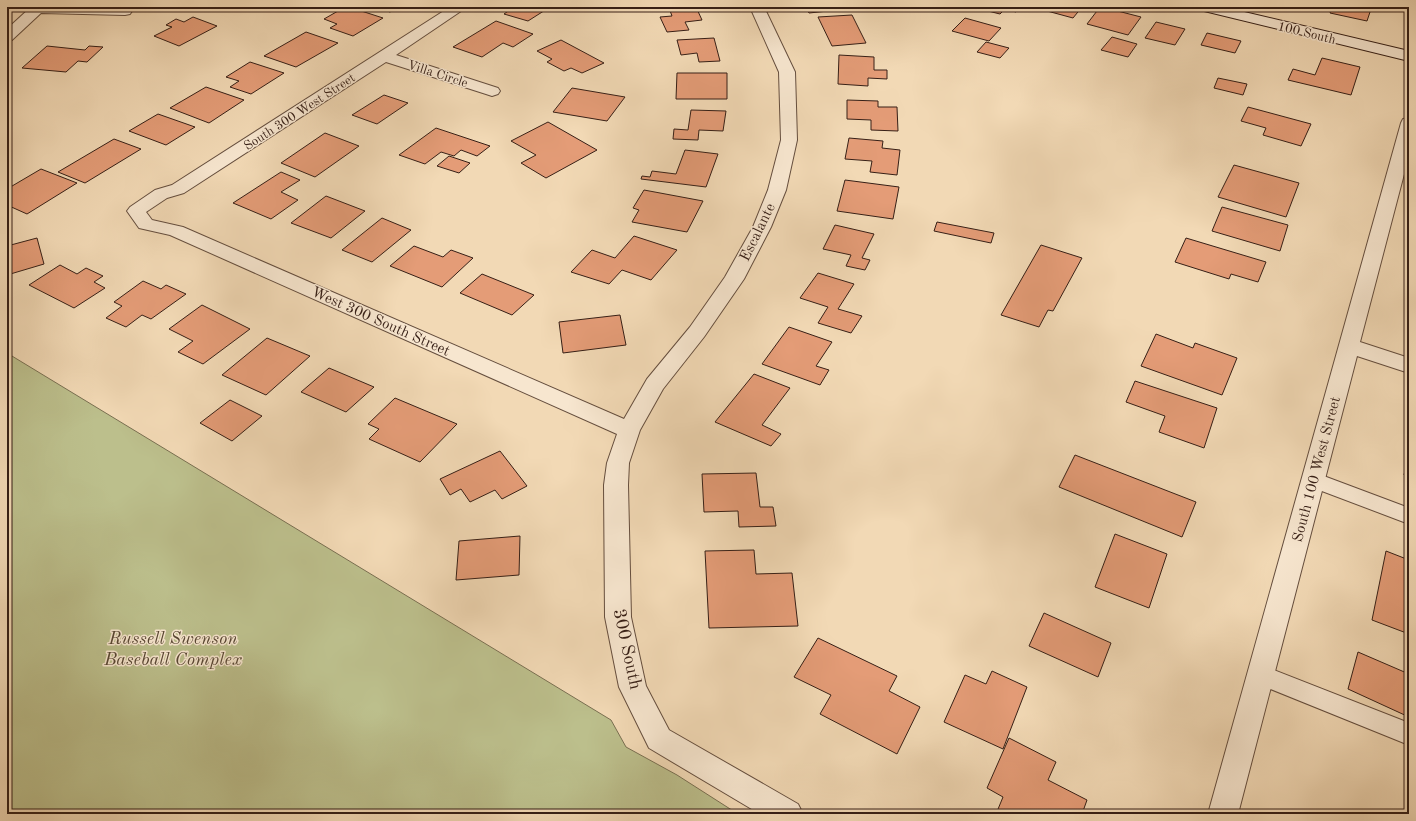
<svg xmlns="http://www.w3.org/2000/svg" width="1416" height="821" font-family="'Old Standard TT',serif">
<style>
.green{fill:#bcbf8c;stroke:#796f51}
.building{fill:#e49c77;stroke:#361f16}
.lines{fill:none;stroke-linecap:round;stroke-linejoin:round}
.lane-casing{stroke:#654e3e;stroke-width:2}
.street-casing{stroke:#654e3e;stroke-width:2}
.secondary-casing{stroke:#361f16;stroke-width:2}
.lane{fill:#f7e6cf;fill-rule:evenodd}
.street{fill:#f7e6cf;fill-rule:evenodd}
.secondary{fill:#f7e6cf;fill-rule:evenodd}
.labels{text-anchor:middle;stroke-width:3;stroke-linejoin:round;paint-order:stroke}
.far-street-label{font-size:13px;fill:#361f16;stroke:#f7e6cf}
.street-label{font-size:15px;fill:#361f16;stroke:#f7e6cf}
.near-park-label{font-size:18px;font-style:italic;fill:#584734;stroke:#f7e6cf}
.near-street-label{font-size:18px;fill:#361f16;stroke:#f7e6cf}
</style>
<rect width="100%" height="100%" fill="#f2d9b5"/>
<filter id="stains"><feTurbulence type="fractalNoise" baseFrequency=".005" numOctaves="4"/><feColorMatrix values="0 0 0 0 .2 0 0 0 0 .09 0 0 0 0 .02 0 0 0 .5 -.17"/></filter>
<radialGradient id="worn" r=".72"><stop offset=".6" stop-color="#630" stop-opacity="0"/><stop offset="1" stop-color="#630" stop-opacity=".3"/></radialGradient>
<path class="green" d="M 7,353 L 611,720 L 626,747 L 677,775 L 738,814 L 7,814 Z"/>
<path class="building" d="M 345,7 L 349,7 L 383,18 L 353,36 L 330,28 L 337,24 L 324,19 Z
M 375,7 L 398,7 L 390,12 Z
M 514,7 L 550,7 L 528,21 L 504,14 Z
M 696,7 L 702,20 L 685,22 L 689,30 L 667,32 L 660,17 L 672,16 L 669,8 Z
M 805,7 L 845,7 L 847,9 L 809,13 Z
M 982,7 L 1021,7 L 1016,12 L 1005,9 L 1000,14 L 980,9 Z
M 1037,7 L 1082,7 L 1073,18 L 1036,8 Z
M 1100,7 L 1102,7 L 1141,17 L 1128,35 L 1087,24 Z
M 1326,7 L 1360,7 L 1371,9 L 1367,21 L 1330,13 L 1332,8 Z
M 852,15 L 866,43 L 832,46 L 818,17 Z
M 193,17 L 217,26 L 179,46 L 154,36 L 172,27 L 166,25 L 176,19 L 184,22 Z
M 965,18 L 1001,28 L 989,41 L 952,31 Z
M 496,21 L 533,34 L 513,47 L 503,43 L 482,57 L 453,47 Z
M 1156,22 L 1185,29 L 1175,45 L 1145,38 Z
M 306,32 L 338,43 L 296,67 L 264,56 Z
M 1207,33 L 1241,41 L 1235,53 L 1201,45 Z
M 1112,37 L 1137,44 L 1128,57 L 1101,50 Z
M 714,38 L 720,61 L 699,62 L 697,53 L 681,55 L 677,40 Z
M 561,40 L 604,63 L 582,73 L 571,68 L 564,71 L 547,62 L 552,59 L 537,51 Z
M 986,42 L 1009,48 L 1000,58 L 977,52 Z
M 47,46 L 85,50 L 89,46 L 103,47 L 87,62 L 78,61 L 66,72 L 22,68 Z
M 839,55 L 874,57 L 874,70 L 887,70 L 887,79 L 868,78 L 868,86 L 838,84 Z
M 1322,58 L 1360,67 L 1351,95 L 1288,80 L 1293,69 L 1315,75 Z
M 250,62 L 284,73 L 251,94 L 230,87 L 239,81 L 226,77 Z
M 677,73 L 727,73 L 727,99 L 676,99 Z
M 1218,78 L 1247,84 L 1243,95 L 1214,88 Z
M 206,87 L 244,100 L 209,123 L 170,108 Z
M 572,88 L 625,97 L 607,121 L 553,112 Z
M 384,95 L 408,103 L 377,124 L 352,115 Z
M 847,100 L 878,101 L 878,107 L 897,107 L 898,131 L 871,130 L 871,120 L 847,119 Z
M 1248,107 L 1311,124 L 1301,146 L 1263,135 L 1266,128 L 1241,121 Z
M 691,110 L 726,111 L 723,131 L 699,130 L 698,140 L 673,139 L 674,129 L 688,130 Z
M 158,114 L 195,127 L 166,145 L 129,131 Z
M 548,122 L 597,150 L 546,178 L 521,163 L 536,155 L 511,141 Z
M 436,128 L 490,146 L 477,156 L 461,150 L 454,156 L 441,152 L 425,164 L 399,155 Z
M 325,133 L 359,146 L 315,177 L 281,163 Z
M 849,138 L 883,141 L 882,148 L 900,150 L 897,175 L 870,172 L 872,161 L 845,159 Z
M 114,139 L 141,149 L 85,183 L 58,172 Z
M 685,150 L 718,154 L 706,187 L 641,179 L 642,176 L 650,177 L 652,171 L 676,174 Z
M 449,156 L 470,163 L 459,173 L 437,166 Z
M 1234,165 L 1299,183 L 1286,217 L 1218,197 Z
M 41,169 L 77,183 L 27,214 L 7,205 L 7,189 Z
M 281,172 L 300,180 L 281,192 L 298,200 L 271,219 L 233,203 Z
M 845,180 L 899,187 L 893,219 L 837,211 Z
M 644,190 L 703,201 L 687,232 L 632,222 L 639,210 L 633,208 Z
M 326,196 L 365,211 L 331,238 L 291,223 Z
M 1222,207 L 1288,225 L 1280,251 L 1212,231 Z
M 382,218 L 411,230 L 372,262 L 342,250 Z
M 937,222 L 994,233 L 991,243 L 934,231 Z
M 835,225 L 874,234 L 862,258 L 870,260 L 865,270 L 846,266 L 851,255 L 823,249 Z
M 634,236 L 677,250 L 651,280 L 622,270 L 609,284 L 571,272 L 592,250 L 615,258 Z
M 37,238 L 44,264 L 7,275 L 7,246 Z
M 1186,238 L 1266,262 L 1258,282 L 1231,274 L 1229,279 L 1175,262 Z
M 1041,245 L 1082,258 L 1053,311 L 1048,310 L 1039,327 L 1001,315 Z
M 414,246 L 443,257 L 451,250 L 473,258 L 442,287 L 390,266 Z
M 60,265 L 77,274 L 86,268 L 103,276 L 94,282 L 105,288 L 74,308 L 29,285 Z
M 818,273 L 854,284 L 838,309 L 862,316 L 851,333 L 818,323 L 828,307 L 800,298 Z
M 482,274 L 534,295 L 512,315 L 460,293 Z
M 143,281 L 161,289 L 166,285 L 186,294 L 151,319 L 142,315 L 126,327 L 106,318 L 122,306 L 114,302 Z
M 202,305 L 250,329 L 203,364 L 178,352 L 193,341 L 169,329 Z
M 620,315 L 626,345 L 563,353 L 559,322 Z
M 789,327 L 832,342 L 816,366 L 829,370 L 820,385 L 762,364 Z
M 1156,334 L 1193,348 L 1195,343 L 1237,358 L 1222,395 L 1141,366 Z
M 267,338 L 310,356 L 266,395 L 222,375 Z
M 329,368 L 374,387 L 346,412 L 301,392 Z
M 754,374 L 790,388 L 762,425 L 781,434 L 771,446 L 715,422 Z
M 1135,381 L 1217,408 L 1204,448 L 1159,432 L 1165,416 L 1126,402 Z
M 395,398 L 457,424 L 420,462 L 369,439 L 379,429 L 368,424 Z
M 230,400 L 262,416 L 232,441 L 200,423 Z
M 500,451 L 527,486 L 502,499 L 495,490 L 470,502 L 461,489 L 450,495 L 440,479 Z
M 1409,452 L 1409,477 L 1404,475 Z
M 1075,455 L 1196,502 L 1182,537 L 1059,487 Z
M 756,473 L 760,507 L 773,507 L 776,526 L 739,527 L 738,511 L 704,512 L 702,474 Z
M 1115,534 L 1167,554 L 1149,608 L 1095,587 Z
M 520,536 L 519,575 L 456,580 L 459,541 Z
M 754,550 L 756,574 L 792,573 L 798,626 L 709,628 L 705,551 Z
M 1386,551 L 1409,560 L 1409,634 L 1372,620 Z
M 1044,613 L 1111,643 L 1098,677 L 1029,646 Z
M 818,638 L 897,676 L 889,691 L 920,707 L 897,754 L 820,714 L 831,695 L 794,677 Z
M 1358,652 L 1409,674 L 1409,717 L 1348,689 Z
M 992,671 L 1027,687 L 1003,749 L 944,722 L 965,675 L 986,684 Z
M 1009,738 L 1056,762 L 1048,780 L 1087,800 L 1082,814 L 996,814 L 1003,797 L 987,788 Z"/>
<g class="lines">
<defs>
<path id="lane" d="M 1313,472 L 1409,508 L 1409,524 L 1306,485 L 1303,480 L 1306,475 Z
M 1261,665 L 1409,723 L 1409,745 L 1253,682 L 1249,675 L 1253,668 Z"/>
<path id="street" d="M 31,7 L 126,7 L 132,11 L 130,14 L 125,15 L 41,13 L 12,40 L 7,41 L 7,29 Z
M 450,7 L 467,7 L 396,55 L 498,88 L 500,91 L 498,94 L 492,96 L 486,94 L 386,62 L 184,193 L 167,198 L 146,212 L 152,220 L 183,227 L 624,419 L 647,379 L 690,327 L 725,277 L 753,227 L 768,190 L 781,140 L 779,72 L 750,7 L 764,7 L 795,72 L 797,140 L 786,190 L 771,227 L 744,279 L 704,337 L 663,389 L 640,430 L 629,463 L 628,485 L 631,617 L 646,686 L 669,730 L 798,804 L 803,814 L 760,814 L 649,748 L 619,687 L 605,617 L 604,485 L 607,463 L 617,434 L 170,235 L 139,228 L 127,211 L 130,207 L 155,190 L 172,185 Z
M 1409,118 L 1409,155 L 1360,342 L 1409,358 L 1409,373 L 1357,356 L 1238,814 L 1208,814 L 1401,123 L 1403,119 Z"/>
<path id="secondary" d="M 1198,7 L 1223,7 L 1409,51 L 1409,61 L 1200,10 Z"/>
</defs>
<use href="#lane" class="lane-casing"/>
<use href="#street" class="street-casing"/>
<use href="#secondary" class="secondary-casing"/>
<use href="#lane" class="lane"/>
<use href="#street" class="street"/>
<use href="#secondary" class="secondary"/>
</g>
<g class="labels">
<g class="far-street-label">
<text transform="translate(1307 32) rotate(14)" y="5">100 South</text>
<text transform="translate(438 73) rotate(18)" y="5">Villa Circle</text>
<text transform="translate(299 111) rotate(-33)" y="5">South 300 West Street</text>
</g>
<g class="street-label">
<text transform="translate(757 232) rotate(-64)" y="5">Escalante</text>
<text transform="translate(381 321) rotate(24)" y="5">West 300 South Street</text>
<text transform="translate(1316 469) rotate(-75)" y="5">South 100 West Street</text>
</g>
<g class="near-park-label">
<text x="173" y="644">Russell Swenson<tspan x="173" dy="21">Baseball Complex</tspan></text>
</g>
<g class="near-street-label">
<text transform="translate(628 649) rotate(78)" y="6">300 South</text>
</g>
</g>
<rect width="1416" height="821" fill="none" stroke="#f2d9b5" stroke-width="24"/>
<rect x="8" y="8" width="1400" height="805" fill="none" stroke="#361f16" stroke-width="2"/>
<rect x="12" y="12" width="1392" height="797" fill="none" stroke="#361f16"/>
<rect width="100%" height="100%" filter="url(#stains)"/>
<rect width="100%" height="100%" fill="url(#worn)"/>
</svg>
